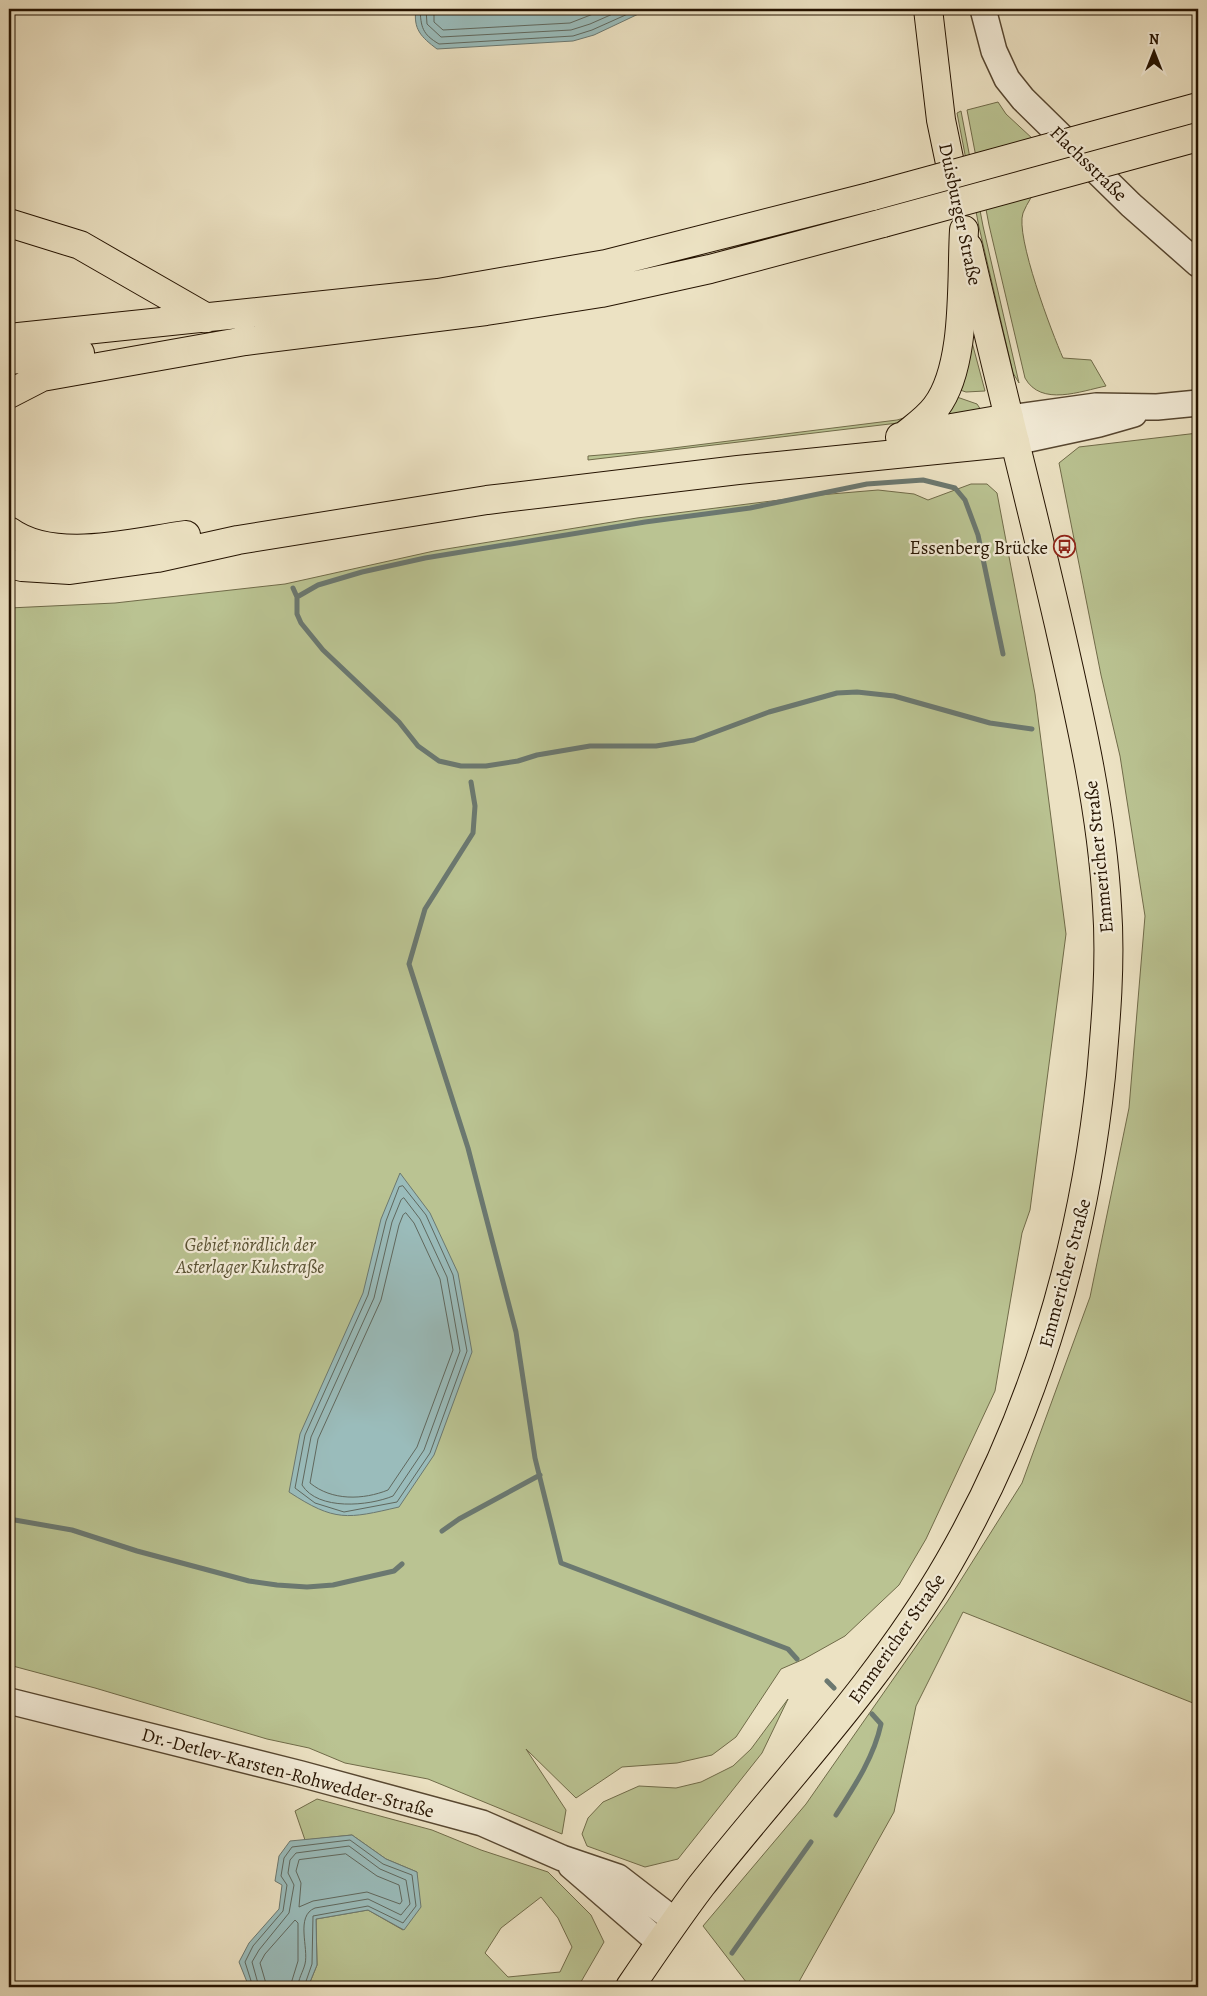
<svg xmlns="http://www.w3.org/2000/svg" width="1207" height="1996" font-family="Alegreya,serif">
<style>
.green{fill:#bac392;stroke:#706b49;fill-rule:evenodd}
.water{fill:#9abcbb;stroke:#6b7870}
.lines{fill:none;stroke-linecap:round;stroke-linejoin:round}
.shore{stroke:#60685e;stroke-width:1}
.stream{stroke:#6b7870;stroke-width:5}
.minor-casing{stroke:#574731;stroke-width:28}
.major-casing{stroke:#251300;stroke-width:30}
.highway-casing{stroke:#251300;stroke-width:30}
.minor{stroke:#f3ecd8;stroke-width:25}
.major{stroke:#ece2c3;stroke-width:28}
.highway{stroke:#ece2c3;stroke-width:28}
.highway-bridge-casing{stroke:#251300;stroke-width:30;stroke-linecap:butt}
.highway-bridge{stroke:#ece2c3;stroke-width:28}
.labels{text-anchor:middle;stroke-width:4.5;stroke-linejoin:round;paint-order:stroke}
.street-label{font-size:19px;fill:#251300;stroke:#f3ecd8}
.poi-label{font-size:19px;fill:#251300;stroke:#f3ecd8;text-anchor:end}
.park-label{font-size:19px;font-style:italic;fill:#595133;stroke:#f3ecd8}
</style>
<rect width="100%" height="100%" fill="#ece2c3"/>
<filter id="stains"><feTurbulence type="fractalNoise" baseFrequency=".004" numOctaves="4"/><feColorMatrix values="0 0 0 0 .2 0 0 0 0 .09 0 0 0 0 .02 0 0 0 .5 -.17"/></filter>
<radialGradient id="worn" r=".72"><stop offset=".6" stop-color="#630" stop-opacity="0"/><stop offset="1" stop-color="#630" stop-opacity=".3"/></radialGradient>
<path class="green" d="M 998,102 L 1006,114 L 1062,166 C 1044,180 1032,192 1023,213 C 1015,236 1052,333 1063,358 L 1091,360 L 1106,386 C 1081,391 1041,407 1025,378 L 989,225 L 967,110 Z
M 961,111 L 983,226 L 1019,383 L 1013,373 L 979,227 L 957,113 Z
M 969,331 L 985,391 L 966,392 L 957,389 Z
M 935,395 L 898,423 L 588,460 L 588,456 L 649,451 L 897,420 L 904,418 Z
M 954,396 L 977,404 L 981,410 L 940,420 Z
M 1198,433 L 1198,1705 L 963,1612 L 916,1706 L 894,1812 L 796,1987 L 750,1987 L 703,1926 L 806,1804 L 947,1602 L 1022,1483 L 1090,1297 L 1129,1108 L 1145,916 L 1120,756 L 1101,675 L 1059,463 L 1079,447 Z
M 971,484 L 987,484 L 997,493 L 1035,694 L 1066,934 L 1030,1210 L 1022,1233 L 995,1391 L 926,1539 L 899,1585 L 845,1636 L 804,1659 L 781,1669 L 736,1737 L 712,1755 L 677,1763 L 622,1767 L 576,1798 L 526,1749 L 566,1810 L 562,1834 L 428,1779 L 345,1763 L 309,1748 L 267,1739 L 95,1688 L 9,1665 L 9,608 L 115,603 L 285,584 L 434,551 L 637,518 L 819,495 L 878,490 L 914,494 L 928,500 Z
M 788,1699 L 762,1753 L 678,1859 L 645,1867 L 587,1846 L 582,1834 L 588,1818 L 603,1802 L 639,1786 L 676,1788 L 701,1782 L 733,1766 L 751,1749 Z
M 317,1799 L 432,1830 L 481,1850 L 548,1872 L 591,1915 L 604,1942 L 578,1987 L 308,1987 L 317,1965 L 316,1919 L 368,1910 L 403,1930 L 417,1872 L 386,1859 L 352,1835 L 305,1840 L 295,1811 ZM 541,1897 L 558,1918 L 572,1947 L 560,1972 L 508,1977 L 485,1953 L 501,1928 Z"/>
<path class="water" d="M 416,9 L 649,9 L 594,35 L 573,41 L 437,49 C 421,37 413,29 416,9 Z
M 400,1173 L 430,1213 L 458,1273 L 472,1352 L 434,1455 L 399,1507 C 347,1519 335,1522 289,1492 L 300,1434 L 363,1293 L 381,1219 Z
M 352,1835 L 386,1859 L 417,1872 L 421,1907 L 404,1930 L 368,1910 L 316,1919 L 317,1965 L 308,1987 L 249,1987 L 239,1962 L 249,1943 L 279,1909 L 282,1885 L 275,1881 L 279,1856 L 290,1841 Z"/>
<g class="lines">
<path class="shore" d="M 420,9 C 421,27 422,34 439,44 L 573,36 L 592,30 L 639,9
M 426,9 L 427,24 L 441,37 L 571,30 L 590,24 L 624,9
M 434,9 L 434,22 L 443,30 L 570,23 L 606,9
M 403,1186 L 426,1215 L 453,1275 L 467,1351 L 430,1453 L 397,1502 L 344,1512 L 315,1503 L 295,1488 L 305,1435 L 368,1295 L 386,1221 L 399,1187 Z
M 404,1198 L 420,1219 L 447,1277 L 460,1351 L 424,1450 L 393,1496 C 369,1506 318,1511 302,1485 L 311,1437 L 374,1298 L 392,1222 L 401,1200 Z
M 406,1213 L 414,1223 L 440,1279 L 453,1350 L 417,1447 L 388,1490 C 363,1500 332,1501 310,1483 L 318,1439 L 381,1300 L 399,1225 L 403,1215 Z
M 346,1854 L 377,1876 L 399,1885 L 402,1901 L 400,1904 L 367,1892 L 313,1901 L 299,1907 L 301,1883 L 296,1871 L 299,1860 Z
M 253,1987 L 245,1962 L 253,1946 L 283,1911 L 287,1885 L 281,1876 L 284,1858 L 292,1847 L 350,1840 L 383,1864 L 412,1875 L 416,1906 L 403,1923 L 368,1906 L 313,1916 L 312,1964 L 304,1987
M 259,1987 L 252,1962 L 259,1950 L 289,1913 L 294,1885 L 288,1873 L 290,1860 L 296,1853 L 349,1846 L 380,1869 L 406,1880 L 410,1904 L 401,1915 L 368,1899 L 315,1908 C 295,1916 309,1948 305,1964 C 303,1972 298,1979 298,1987
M 267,1987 L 260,1963 L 265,1954 L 295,1920 L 298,1923 L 298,1961 L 290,1987"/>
<path class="stream" d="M 293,588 L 297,597 L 297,614 L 301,623 L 323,650 L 399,722 L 418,746 L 439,761 L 461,766 L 486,766 L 518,761 L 537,755 L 590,746 L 656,746 L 694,740 L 769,712 L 837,693 L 857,692 L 894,696 L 990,723 L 1032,729
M 297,597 L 318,585 L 362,572 L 425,558 L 645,522 L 750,508 L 867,484 L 923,480 L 955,488 L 965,500 L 978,535 L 1003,654
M 471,782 L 475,806 L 473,833 L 425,909 L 409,964 L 468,1148 L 516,1332 L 535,1458 L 561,1563 L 788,1649 L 797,1659
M 9,1519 L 72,1530 L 137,1551 L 249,1581 L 277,1585 L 307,1587 L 333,1585 L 394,1571 L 402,1564
M 442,1531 L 459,1519 L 540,1475
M 827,1681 L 834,1688
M 836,1815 C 854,1787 874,1757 881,1724 L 872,1714
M 732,1953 L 811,1842"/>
<defs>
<path id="minor" d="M 983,9 L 994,51 L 1007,79 L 1023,99 L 1131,205 L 1198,264
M 1009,418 L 1096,406 L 1157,407 L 1198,403
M 1015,442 L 1099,424 L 1134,414
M 9,1701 L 301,1774 L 482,1823 L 562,1858 L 618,1877 L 675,1921
M 571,1866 L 660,1943"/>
<path id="major" d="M 928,9 L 941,120 L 957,197
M 630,1987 C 653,1953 676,1919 701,1886 C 785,1780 881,1680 949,1562 C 1035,1413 1083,1247 1101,1076 C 1106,1020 1111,963 1107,906 C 1102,812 1080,717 1059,625 C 1030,499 997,373 968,247"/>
<path id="highway" d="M 9,223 L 80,245 L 207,318
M 9,338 L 438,293 L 606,264 L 873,196
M 9,360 L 80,353
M 9,394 L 42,377 L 245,341 L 486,311 L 601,293 L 710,269 L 883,223
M 904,436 C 915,427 927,419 936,407 C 967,366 961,281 964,230
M 900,437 L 1009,418
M 9,531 C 54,564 133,542 186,535
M 9,564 L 22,567 L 70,570 L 157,558 L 238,540 L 487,500 L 738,470 L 1015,442"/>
</defs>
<use href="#minor" class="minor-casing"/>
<use href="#major" class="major-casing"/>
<use href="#highway" class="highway-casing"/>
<use href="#minor" class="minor"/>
<use href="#major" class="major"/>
<use href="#highway" class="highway"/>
<defs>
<path id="highway-bridge" d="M 873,196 L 1198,107
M 883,223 L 1198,137"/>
</defs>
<use href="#highway-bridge" class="highway-bridge-casing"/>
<use href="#highway-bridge" class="highway-bridge"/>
</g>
<defs>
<symbol id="bus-ring" viewBox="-11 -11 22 22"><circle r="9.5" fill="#f3ecd8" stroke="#8f2418" stroke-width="1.5"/><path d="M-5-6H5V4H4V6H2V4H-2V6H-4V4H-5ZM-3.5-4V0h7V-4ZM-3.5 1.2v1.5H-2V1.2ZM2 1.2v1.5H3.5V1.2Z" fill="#8f2418"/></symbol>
</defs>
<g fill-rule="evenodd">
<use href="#bus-ring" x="1052" y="534" width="25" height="25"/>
</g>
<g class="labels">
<g class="street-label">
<text transform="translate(1089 163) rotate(44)" y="7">Flachsstraße</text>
<text transform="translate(961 214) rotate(78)" y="7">Duisburger Straße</text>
<text transform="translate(1098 857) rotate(-96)" y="7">Emmericher Straße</text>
<text transform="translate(1064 1273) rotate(-75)" y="7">Emmericher Straße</text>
<text transform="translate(896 1638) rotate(-55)" y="7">Emmericher Straße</text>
<text transform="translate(288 1772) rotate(15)" y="7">Dr.-Detlev-Karsten-Rohwedder-Straße</text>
</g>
<g class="poi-label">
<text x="1048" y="554">Essenberg Brücke</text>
</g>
<g class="park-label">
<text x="250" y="1251">Gebiet nördlich der<tspan x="250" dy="22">Asterlager Kuhstraße</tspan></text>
</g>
</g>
<rect width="1207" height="1996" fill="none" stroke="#ece2c3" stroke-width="30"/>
<rect x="10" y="10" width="1187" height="1976" fill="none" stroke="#251300" stroke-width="2.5"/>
<rect x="15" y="15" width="1177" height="1966" fill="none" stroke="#251300"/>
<g transform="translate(1154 52)" stroke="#f3ecd8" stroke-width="4" paint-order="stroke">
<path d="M0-4L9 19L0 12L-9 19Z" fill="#251300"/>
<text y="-8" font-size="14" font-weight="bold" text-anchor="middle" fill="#251300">N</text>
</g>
<rect width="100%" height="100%" filter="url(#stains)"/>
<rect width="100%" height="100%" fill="url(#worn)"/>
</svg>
